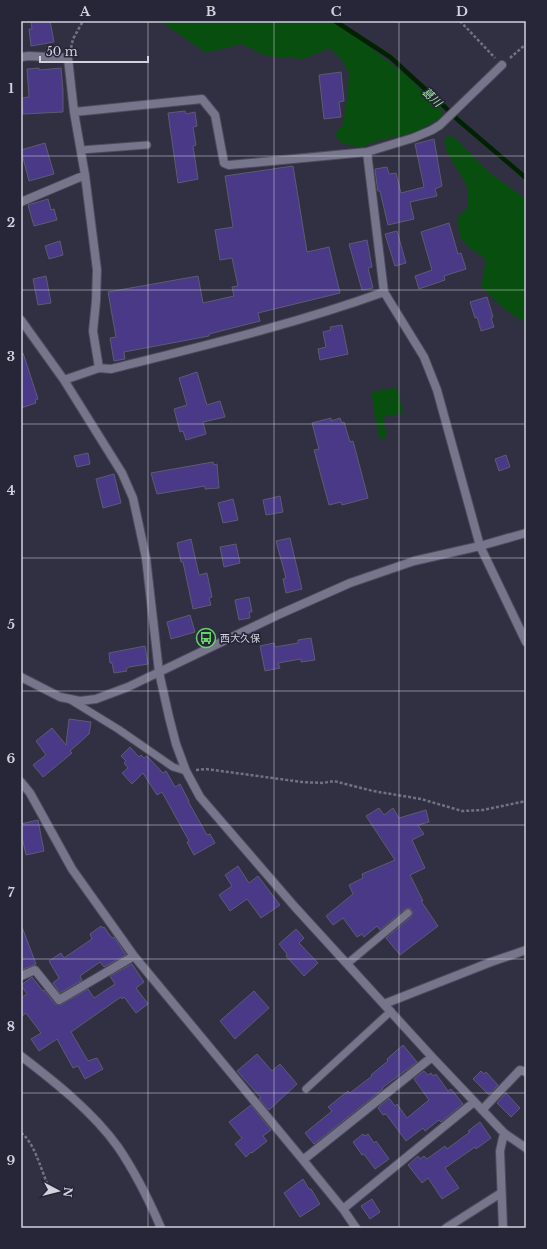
<svg xmlns="http://www.w3.org/2000/svg" width="547" height="1249" font-family="'Libre Baskerville','Noto Sans JP',serif">
<style>
.green{fill:#074e0f}
.lines{fill:none;stroke-linecap:round;stroke-linejoin:round}
.stream{stroke:#002201;stroke-width:4.5}
.building{fill:#4a3987;stroke:#5d5b71}
.service-casing{stroke:#4d4b5b;stroke-width:9}
.minor-casing{stroke:#4d4b5b;stroke-width:10}
.tertiary-casing{stroke:#4d4b5b;stroke-width:10}
.path{stroke:#737181;stroke-width:2.5;stroke-dasharray:3 2;stroke-linecap:butt}
.service{stroke:#77758b;stroke-width:7}
.minor{stroke:#77758b;stroke-width:8}
.tertiary{stroke:#77758b;stroke-width:8}
.grid{fill:none;stroke:#d2d1dd;stroke-width:1;stroke-opacity:0.55}
.labels{text-anchor:middle;stroke-width:3.5;stroke-linejoin:round;paint-order:stroke}
.poi-label{font-size:10px;fill:#d2d1dd;stroke:#272538;text-anchor:start}
.water-label{font-size:11px;font-style:italic;fill:#9af799;stroke:#272538}
.neatline{fill:none;stroke:#d2d1dd;stroke-width:1.5}
.grid-label{font-size:13px;text-anchor:middle;font-weight:bold;fill:#d2d1dd}
</style>
<rect width="100%" height="100%" fill="#312f42"/>
<path class="green" d="M 135,21 L 331,21 L 363,42 L 403,73 L 434,101 L 441,108 L 443,116 C 433,122 424,129 412,133 C 395,138 377,138 361,148 L 341,143 L 335,134 L 343,124 L 348,92 L 349,73 L 341,59 L 330,48 L 303,59 L 267,56 L 241,44 L 206,53 L 163,23 Z
M 452,135 L 489,172 L 526,199 L 526,322 C 508,315 494,300 481,286 L 486,259 L 471,249 L 460,238 L 457,218 L 467,208 L 468,188 L 447,152 L 444,139 Z
M 397,387 L 403,413 L 383,417 L 387,437 L 379,439 L 371,392 Z"/>
<g class="lines">
<path class="stream" d="M 335,21 L 390,57 L 445,107 L 458,120 L 526,178"/>
</g>
<path class="building" d="M 31,21 L 50,21 L 54,42 L 31,46 L 29,29 L 32,29 Z
M 39,68 L 39,70 L 61,68 L 63,91 L 63,112 L 23,114 L 22,98 L 29,97 L 27,69 Z
M 341,72 L 344,101 L 339,102 L 341,117 L 324,119 L 319,75 Z
M 185,111 L 186,114 L 195,112 L 197,126 L 193,127 L 196,145 L 193,146 L 198,179 L 178,183 L 168,113 Z
M 434,139 L 442,186 L 435,189 L 437,196 L 410,202 L 414,219 L 388,225 L 380,191 L 378,191 L 377,185 L 375,169 L 387,167 L 389,174 L 396,173 L 401,193 L 424,187 L 415,144 Z
M 45,143 L 54,174 L 29,181 L 21,150 Z
M 293,166 L 307,252 L 329,247 L 340,293 L 258,313 L 260,321 L 209,334 L 209,336 L 124,352 L 125,359 L 114,361 L 110,338 L 116,337 L 108,292 L 198,276 L 203,303 L 234,296 L 232,287 L 238,286 L 232,258 L 220,260 L 215,230 L 233,227 L 225,176 Z
M 48,199 L 51,210 L 54,209 L 57,220 L 34,226 L 28,205 Z
M 449,223 L 458,254 L 461,253 L 466,269 L 444,276 L 445,280 L 419,289 L 415,276 L 432,270 L 421,232 Z
M 397,231 L 406,263 L 395,266 L 385,234 Z
M 367,240 L 372,267 L 368,268 L 373,288 L 362,290 L 349,244 Z
M 60,241 L 63,255 L 49,259 L 45,246 Z
M 46,276 L 51,303 L 38,305 L 33,279 Z
M 487,297 L 493,317 L 491,318 L 494,327 L 481,331 L 477,317 L 475,318 L 470,302 Z
M 342,325 L 348,354 L 320,360 L 318,349 L 326,347 L 323,332 L 331,330 L 330,327 Z
M 21,353 L 23,353 L 38,399 L 35,400 L 36,403 L 21,408 Z
M 197,372 L 207,405 L 220,401 L 225,417 L 203,422 L 206,434 L 186,440 L 183,431 L 180,432 L 174,409 L 187,405 L 179,378 Z
M 331,418 L 331,421 L 340,418 L 342,423 L 344,422 L 350,442 L 353,441 L 368,498 L 342,505 L 341,502 L 329,505 L 314,450 L 319,449 L 312,423 Z
M 88,453 L 90,464 L 77,467 L 74,456 Z
M 506,455 L 510,467 L 499,471 L 495,459 Z
M 213,462 L 214,465 L 217,464 L 219,488 L 205,489 L 205,486 L 157,494 L 151,473 Z
M 114,474 L 121,503 L 103,508 L 96,479 Z
M 280,496 L 283,512 L 266,515 L 263,500 Z
M 233,499 L 238,520 L 223,523 L 218,503 Z
M 290,538 L 302,589 L 286,593 L 283,579 L 286,578 L 276,541 Z
M 191,539 L 199,575 L 207,573 L 212,597 L 209,598 L 211,605 L 193,609 L 183,562 L 181,562 L 177,543 Z
M 236,544 L 240,563 L 224,567 L 220,547 Z
M 249,597 L 252,612 L 249,612 L 250,618 L 239,620 L 235,600 Z
M 190,615 L 195,632 L 171,639 L 167,622 Z
M 311,638 L 315,660 L 301,662 L 301,659 L 278,663 L 280,668 L 265,671 L 260,646 L 274,643 L 275,647 L 298,643 L 298,640 Z
M 145,646 L 148,664 L 129,667 L 126,669 L 127,671 L 114,673 L 112,663 L 110,663 L 109,653 Z
M 69,719 L 91,722 L 89,734 L 70,751 L 72,753 L 43,777 L 33,765 L 46,755 L 36,741 L 52,728 L 66,745 Z
M 130,747 L 139,757 L 141,755 L 144,758 L 147,756 L 163,773 L 166,771 L 175,787 L 180,784 L 189,801 L 188,801 L 207,835 L 210,834 L 215,843 L 194,855 L 187,842 L 189,841 L 162,792 L 157,795 L 143,773 L 132,784 L 122,773 L 128,768 L 124,763 L 126,761 L 121,756 Z
M 379,808 L 384,815 L 393,808 L 399,818 L 426,810 L 429,822 L 418,825 L 424,834 L 412,840 L 425,868 L 410,875 L 423,901 L 421,901 L 438,926 L 400,955 L 386,938 L 411,917 L 413,912 L 410,908 L 405,909 L 380,930 L 377,926 L 364,937 L 362,934 L 357,937 L 343,918 L 333,925 L 326,916 L 353,894 L 349,885 L 363,878 L 362,874 L 395,860 L 366,816 Z
M 38,820 L 44,851 L 26,855 L 21,833 L 21,824 Z
M 238,866 L 249,883 L 258,876 L 280,905 L 261,918 L 247,899 L 230,911 L 219,895 L 232,886 L 225,875 Z
M 101,926 L 103,928 L 104,927 L 112,938 L 114,937 L 126,955 L 104,967 L 100,962 L 80,976 L 82,980 L 60,993 L 53,983 L 59,978 L 49,961 L 61,953 L 64,958 L 92,939 L 90,934 Z
M 21,927 L 22,927 L 36,964 L 21,970 Z
M 296,929 L 304,938 L 299,943 L 318,963 L 304,976 L 286,956 L 287,954 L 279,944 Z
M 132,964 L 144,982 L 136,988 L 148,1004 L 136,1013 L 124,997 L 122,999 L 121,997 L 71,1032 L 88,1061 L 97,1058 L 103,1069 L 85,1079 L 78,1066 L 73,1068 L 57,1039 L 39,1051 L 31,1039 L 41,1033 L 26,1013 L 21,1017 L 21,998 L 27,994 L 21,985 L 32,977 L 43,991 L 44,990 L 55,1004 L 60,1005 L 88,989 L 94,998 L 115,984 L 110,976 Z
M 254,991 L 269,1008 L 235,1039 L 220,1021 Z
M 403,1045 L 417,1062 L 382,1088 L 383,1089 L 314,1144 L 305,1133 L 332,1111 L 328,1107 L 348,1091 L 350,1093 L 372,1076 L 371,1075 L 388,1061 L 387,1059 Z
M 257,1054 L 272,1071 L 280,1064 L 297,1084 L 269,1110 L 259,1099 L 261,1098 L 237,1071 Z
M 424,1071 L 428,1075 L 431,1073 L 433,1076 L 436,1074 L 448,1091 L 451,1089 L 463,1104 L 441,1122 L 439,1120 L 425,1131 L 423,1128 L 406,1141 L 386,1114 L 383,1115 L 378,1108 L 389,1098 L 395,1106 L 397,1104 L 407,1118 L 429,1100 L 414,1079 Z
M 481,1071 L 484,1074 L 486,1072 L 498,1085 L 489,1095 L 473,1079 Z
M 506,1093 L 520,1108 L 511,1117 L 497,1103 Z
M 251,1105 L 271,1130 L 263,1136 L 267,1141 L 252,1153 L 251,1152 L 246,1157 L 235,1144 L 242,1138 L 229,1122 Z
M 480,1122 L 491,1138 L 476,1149 L 475,1147 L 445,1168 L 459,1188 L 442,1199 L 428,1178 L 422,1183 L 408,1165 L 418,1156 L 420,1159 L 424,1156 L 427,1159 L 445,1146 L 447,1149 L 470,1132 L 468,1131 Z
M 363,1134 L 365,1136 L 368,1134 L 374,1143 L 376,1141 L 389,1159 L 375,1169 L 364,1154 L 362,1155 L 353,1142 Z
M 303,1179 L 309,1189 L 311,1189 L 320,1204 L 300,1217 L 284,1193 Z
M 372,1199 L 380,1212 L 370,1219 L 361,1206 Z"/>
<g class="lines">
<defs>
<path id="service" d="M 81,150 L 147,145
M 69,699 L 118,729 L 173,767 L 186,771
M 348,963 L 408,913
M 306,1089 L 391,1011"/>
<path id="minor" d="M 21,57 L 29,56 L 68,58 L 74,112 L 85,175 L 97,270 L 96,301 L 93,331 L 99,368
M 74,112 L 202,99 L 215,115 L 224,163 L 229,165 L 367,152 L 413,138 L 432,130 L 440,125 L 502,65
M 367,152 L 384,292 L 424,357 L 437,390 L 480,546 L 526,642
M 21,202 L 85,175
M 21,320 L 64,380 L 122,473 L 133,498 L 146,558 L 159,672 L 169,717 L 176,744 L 186,771 L 200,797 L 295,907 L 432,1057 L 504,1133 L 526,1148
M 64,380 L 99,368 L 111,369 C 203,346 295,324 384,292
M 21,782 L 30,793 L 72,869 L 134,956
M 21,976 L 35,970 L 59,1000 L 134,956 L 303,1160
M 384,1004 L 491,962 L 526,950
M 21,1056 C 55,1082 93,1112 118,1147 C 135,1172 149,1200 161,1228
M 482,1110 L 520,1070 L 526,1072
M 343,1209 L 474,1102
M 356,1228 L 343,1209 L 303,1160 L 432,1057
M 446,1228 L 501,1193
M 503,1228 L 500,1151 L 504,1133"/>
<path id="tertiary" d="M 21,677 L 60,697 L 80,701 L 96,699 L 128,687 L 280,614 L 350,583 L 414,561 L 480,546 L 526,533"/>
</defs>
<use href="#service" class="service-casing"/>
<use href="#minor" class="minor-casing"/>
<use href="#tertiary" class="tertiary-casing"/>
<path class="path" d="M 460,21 L 495,58
M 71,48 L 73,39 L 83,21
M 510,58 L 526,44
M 196,770 L 206,769 L 302,782 L 323,783 L 334,781 L 373,791 L 421,799 L 462,811 L 483,810 L 526,801
M 21,1133 C 33,1140 41,1169 47,1183"/>
<use href="#service" class="service"/>
<use href="#minor" class="minor"/>
<use href="#tertiary" class="tertiary"/>
</g>
<path class="grid" d="M 148,21 L 148,1228M 274,21 L 274,1228M 399,21 L 399,1228M 21,156 L 526,156M 21,290 L 526,290M 21,424 L 526,424M 21,558 L 526,558M 21,691 L 526,691M 21,825 L 526,825M 21,959 L 526,959M 21,1093 L 526,1093"/>
<defs>
<symbol id="bus-ring" viewBox="-11 -11 22 22"><circle r="9.5" fill="#272538" stroke="#65d467" stroke-width="1.5"/><path d="M-5-6H5V4H4V6H2V4H-2V6H-4V4H-5ZM-3.5-4V0h7V-4ZM-3.5 1.2v1.5H-2V1.2ZM2 1.2v1.5H3.5V1.2Z" fill="#65d467"/></symbol>
</defs>
<g fill-rule="evenodd">
<use href="#bus-ring" x="195" y="627" width="22" height="22"/>
</g>
<g class="labels">
<g class="poi-label">
<text x="220" y="642">西大久保</text>
</g>
<g class="water-label">
<text transform="translate(432 97) rotate(43)" y="4">葛川</text>
</g>
</g>
<rect width="547" height="1249" fill="none" stroke="#272538" stroke-width="44"/>
<g transform="translate(58 1191) rotate(97)" stroke="#272538" stroke-width="3" paint-order="stroke">
<path d="M0-3L7 15L0 10L-7 15Z" fill="#d2d1dd"/>
<text y="-6" font-size="11" font-weight="bold" text-anchor="middle" fill="#d2d1dd">N</text>
</g>
<path d="M40 56v6h108v-6" fill="none" stroke="#d2d1dd" stroke-width="2"/>
<text x="46" y="56" font-size="12" fill="#d2d1dd" stroke="#272538" stroke-width="3" paint-order="stroke">50 m</text>
<rect x="22" y="22" width="503" height="1205" class="neatline"/>
<g class="grid-label">
<text x="85" y="16">A</text>
<text x="211" y="16">B</text>
<text x="336" y="16">C</text>
<text x="462" y="16">D</text>
<text x="11" y="93">1</text>
<text x="11" y="227">2</text>
<text x="11" y="361">3</text>
<text x="11" y="495">4</text>
<text x="11" y="629">5</text>
<text x="11" y="763">6</text>
<text x="11" y="897">7</text>
<text x="11" y="1031">8</text>
<text x="11" y="1165">9</text>
</g>
</svg>
